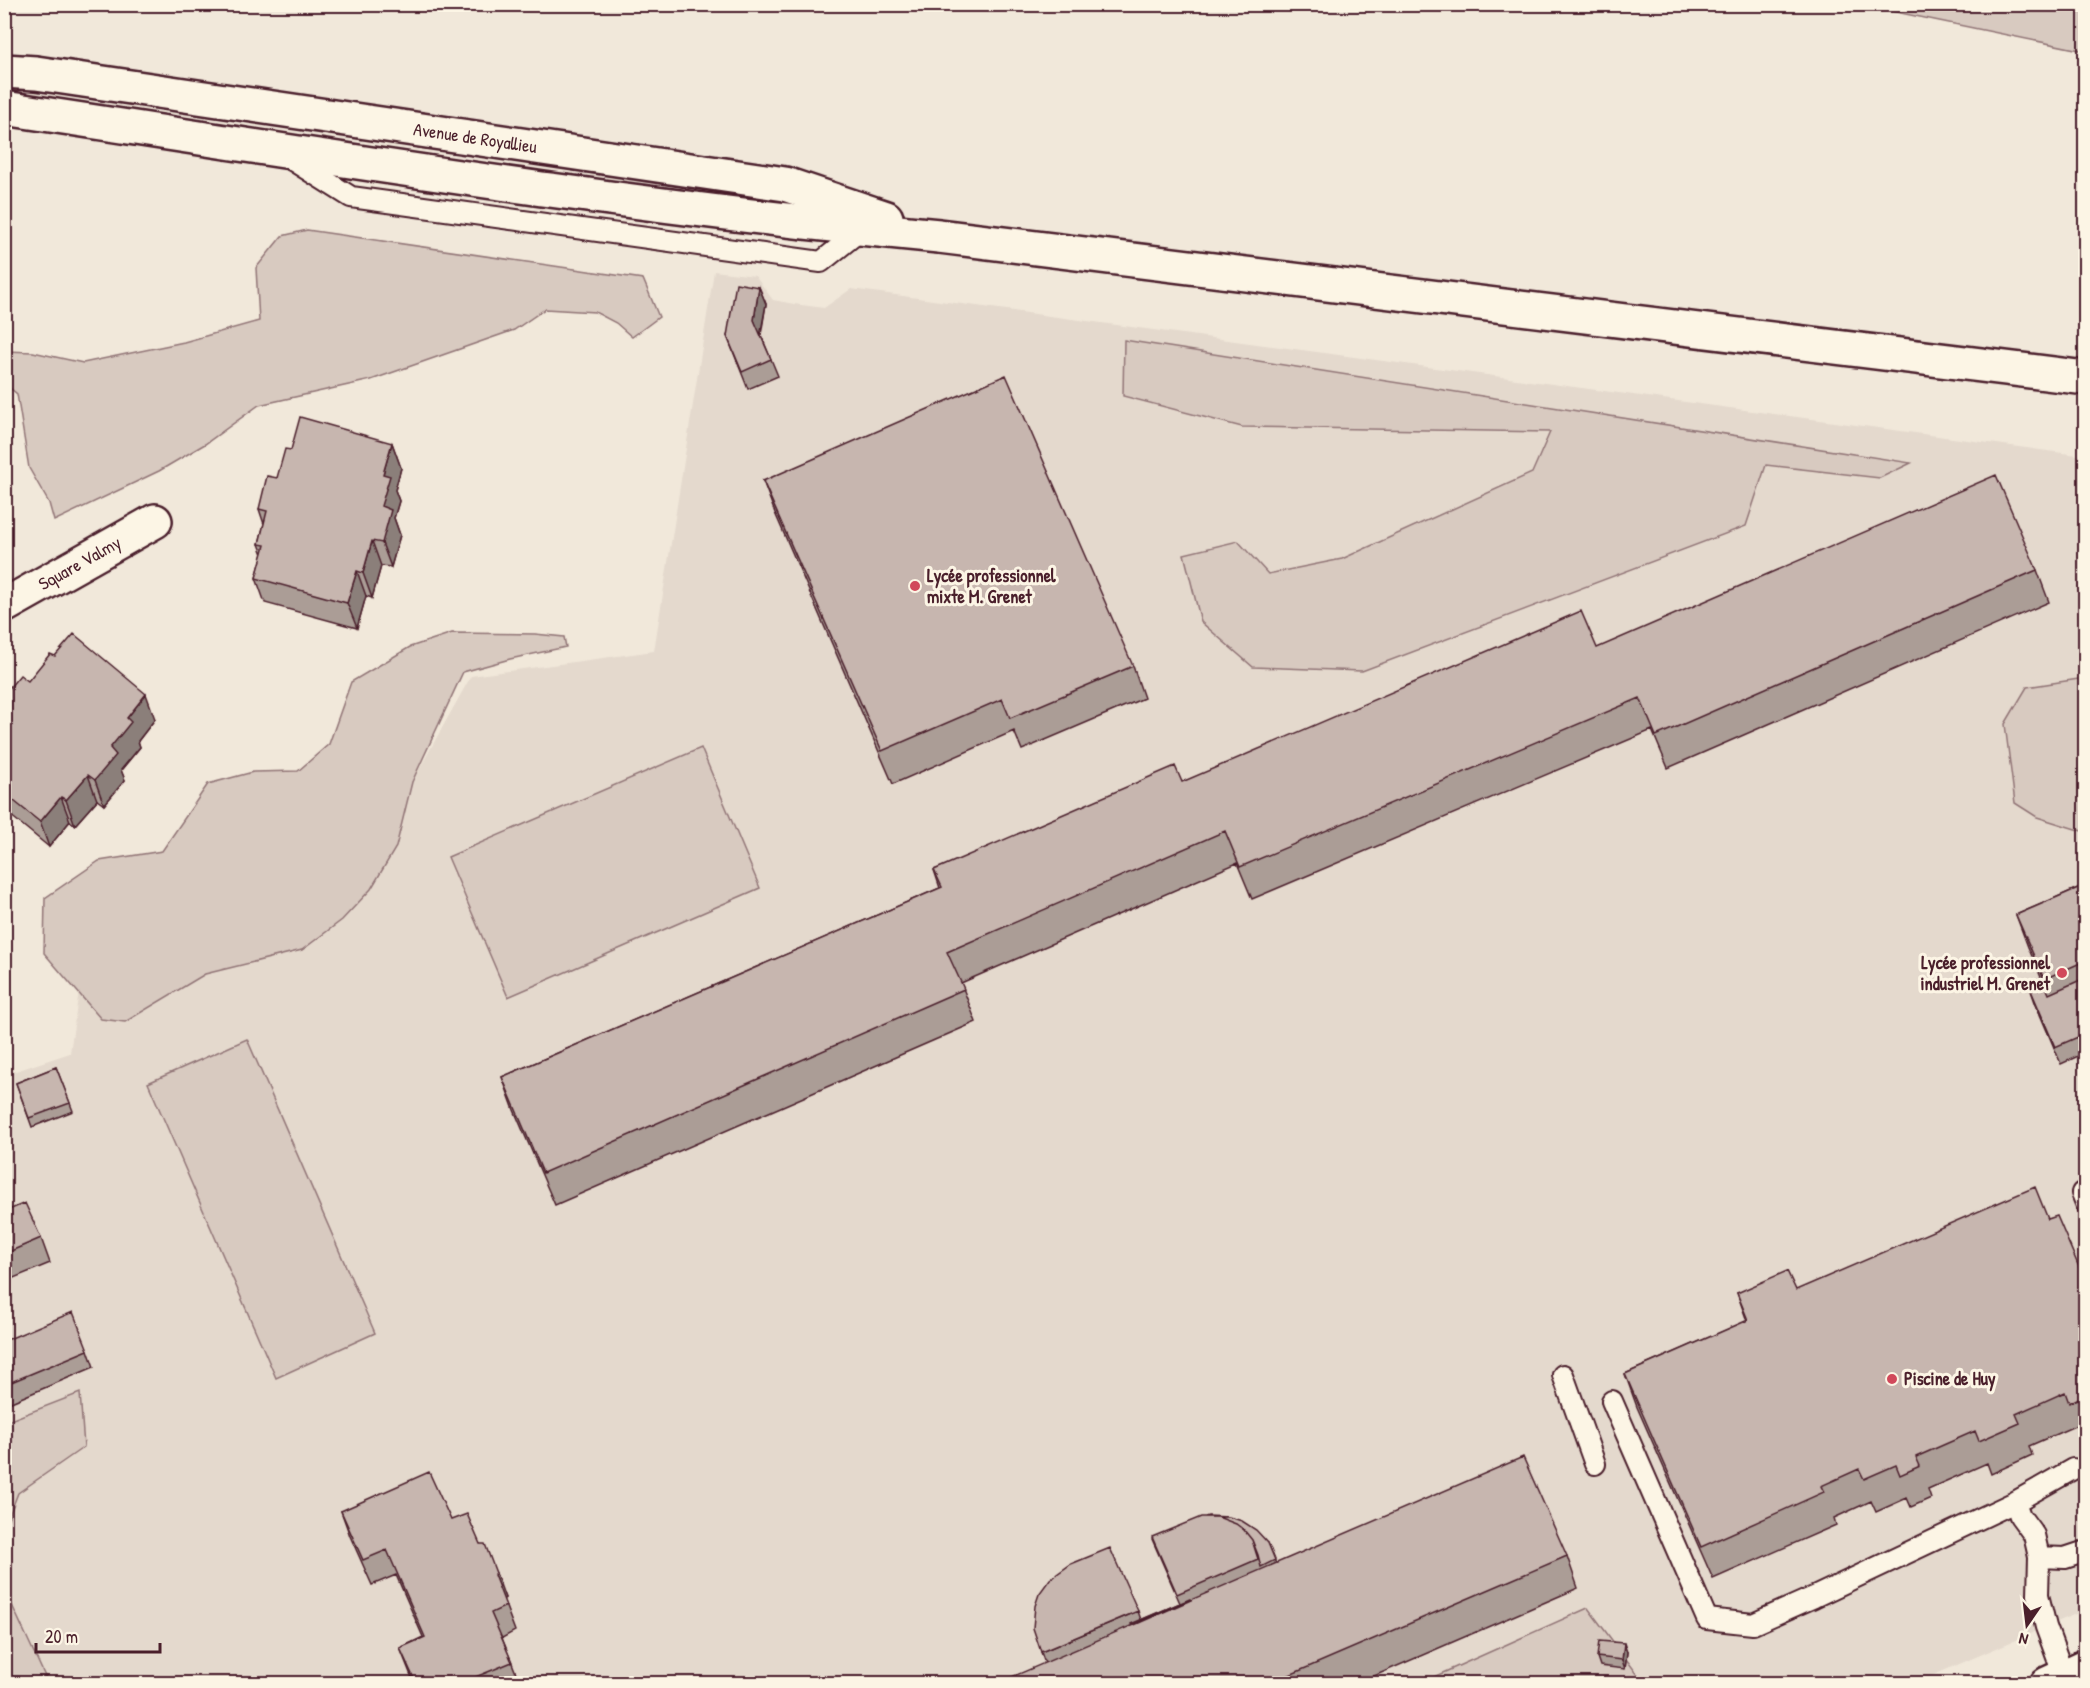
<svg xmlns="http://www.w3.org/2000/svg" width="2090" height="1688" font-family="'Patrick Hand',sans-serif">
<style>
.built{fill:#e4d9cd}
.green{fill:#d8cac0;stroke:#917476;stroke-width:1.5}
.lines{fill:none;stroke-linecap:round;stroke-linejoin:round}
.service-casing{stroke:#4a1f2b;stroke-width:24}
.minor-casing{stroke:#4a1f2b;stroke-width:38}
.primary-casing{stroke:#4a1f2b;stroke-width:38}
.service{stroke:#fcf5e5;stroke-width:20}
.minor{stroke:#fcf5e5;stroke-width:33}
.primary{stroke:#fcf5e5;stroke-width:33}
.wall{fill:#ab9d96;stroke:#4a1f2b;stroke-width:1.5}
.shaded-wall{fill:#8b7f7a;stroke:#4a1f2b;stroke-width:1.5}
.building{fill:#c7b6af;stroke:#4a1f2b;stroke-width:1.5}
.poi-dot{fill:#d1495b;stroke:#fcf5e5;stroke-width:2}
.labels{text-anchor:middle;stroke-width:6;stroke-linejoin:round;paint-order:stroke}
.street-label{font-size:18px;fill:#4a1f2b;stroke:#fcf5e5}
.poi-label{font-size:18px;font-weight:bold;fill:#4a1f2b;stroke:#fcf5e5;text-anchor:start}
</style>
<rect width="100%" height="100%" fill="#f1e8da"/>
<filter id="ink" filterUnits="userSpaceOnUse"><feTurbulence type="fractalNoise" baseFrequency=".0167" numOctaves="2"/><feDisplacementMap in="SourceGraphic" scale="12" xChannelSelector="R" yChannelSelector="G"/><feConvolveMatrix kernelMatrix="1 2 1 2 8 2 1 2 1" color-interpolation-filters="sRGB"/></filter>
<g filter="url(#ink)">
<path class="built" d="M 714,271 L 755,276 L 773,300 L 794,304 L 824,308 L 851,289 L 2085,456 L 2085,1610 L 1915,1683 L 5,1683 L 4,1075 L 70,1053 L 93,893 L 373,852 L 471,676 L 654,651 Z"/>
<path class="green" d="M 1862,5 L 2085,5 L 2085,51 Z
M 307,230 L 643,279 L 659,317 L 632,337 L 616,323 L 595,312 L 545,309 L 514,330 L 371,380 L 259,405 L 205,444 L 159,471 L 54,521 L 49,503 L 29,468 L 17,394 L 5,384 L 5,351 L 33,352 L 83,363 L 184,342 L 259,321 L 256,268 L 282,236 Z
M 1124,340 L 1911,463 L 1880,478 L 1766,465 L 1746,526 L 1362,671 L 1253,667 L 1201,622 L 1184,554 L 1238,541 L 1268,574 L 1342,559 L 1532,473 L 1550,432 L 1242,427 L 1123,396 Z
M 452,633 L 535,634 L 564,637 L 566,647 L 510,659 L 463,672 L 412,782 L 396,847 L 371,889 L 342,920 L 302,950 L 205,974 L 125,1022 L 101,1019 L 44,953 L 45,898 L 99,861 L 162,851 L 208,784 L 253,772 L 298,771 L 329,744 L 351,682 L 410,647 Z
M 2085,678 L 2086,678 L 2085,832 L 2037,817 L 2015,803 L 2005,724 L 2027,687 Z
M 701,748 L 760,888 L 508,997 L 448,857 Z
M 247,1039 L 375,1333 L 276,1378 L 148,1083 Z
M 80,1393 L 84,1447 L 18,1493 L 5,1526 L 5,1422 Z
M 4,1590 L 5,1590 L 48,1683 L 5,1683 Z
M 1588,1608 L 1644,1683 L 1418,1684 Z"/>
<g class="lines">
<defs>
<path id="service" d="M 289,158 L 351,197 L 821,262 L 862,229
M 2082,1193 L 2086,1203
M 1563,1375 L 1595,1464
M 1612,1401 L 1707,1619 L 1753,1624 L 1814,1597 L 2015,1502 L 2073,1469
M 2015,1502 L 2020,1516 L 2034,1535 L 2039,1557 L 2065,1558 L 2086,1551
M 2039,1557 L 2038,1595 L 2046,1627 L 2064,1676"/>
<g id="minor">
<path id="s1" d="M 4,606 L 155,521"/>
<path d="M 2047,1684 L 2086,1666"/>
</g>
<g id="primary">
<path id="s2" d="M 4,71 L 36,73 L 785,184 L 886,218"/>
<path d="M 4,108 C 315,155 626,207 939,236 L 2086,378"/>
</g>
</defs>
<use href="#service" class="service-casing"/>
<use href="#minor" class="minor-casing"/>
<use href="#primary" class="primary-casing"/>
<use href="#service" class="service"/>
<use href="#minor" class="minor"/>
<use href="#primary" class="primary"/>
</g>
<path class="wall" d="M 759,287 L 766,304 L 761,335 L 778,376 L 748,389 L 727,336 Z
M 392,443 L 401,468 L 395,490 L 399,501 L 394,518 L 400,535 L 391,567 L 381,566 L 372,598 L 366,596 L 357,628 L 265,603 L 256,578 L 263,554 L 259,544 L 264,524 L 259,509 L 277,478 L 291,450 Z
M 763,481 L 1133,666 L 1144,698 L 1022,750 L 1014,731 L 893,784 L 775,513 Z
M 2037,570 L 2049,602 L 1668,768 L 1652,730 L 1252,899 L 1237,863 L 961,983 L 976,1022 L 555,1205 L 514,1110 L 502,1077 L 940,888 L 934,870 L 1182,782 L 1597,648 Z
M 28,681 L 155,719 L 138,741 L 140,747 L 121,770 L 125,780 L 104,805 L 97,800 L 75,825 L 70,821 L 49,847 L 4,810 L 4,694 Z
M 2085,885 L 2085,1053 L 2061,1064 L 2036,1005 L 2030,988 L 2043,982 L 2028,947 L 2016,915 Z
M 56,1067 L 73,1111 L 32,1127 L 16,1083 Z
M 4,1212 L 41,1238 L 50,1263 L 4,1282 Z
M 2085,1281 L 2085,1433 L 2081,1435 L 2077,1425 L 2029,1446 L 2032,1455 L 1991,1474 L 1987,1463 L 1928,1489 L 1931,1498 L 1911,1507 L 1907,1498 L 1876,1512 L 1871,1501 L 1834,1518 L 1836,1525 L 1713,1579 L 1637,1407 L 1625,1374 L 1747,1321 L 1737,1293 L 1796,1290 Z
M 4,1341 L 88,1350 L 94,1367 L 4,1405 Z
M 341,1511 L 451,1520 L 480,1544 L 505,1598 L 503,1599 L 515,1631 L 502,1638 L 520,1683 L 414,1683 L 400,1648 L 423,1637 L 396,1575 L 372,1585 L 350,1536 Z
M 1152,1539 L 1268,1543 L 1276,1564 L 1567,1556 L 1578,1588 L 1358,1683 L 998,1683 L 1045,1664 L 1041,1652 L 1138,1611 L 1141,1620 L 1180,1603 Z
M 1627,1652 L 1625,1669 L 1600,1666 L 1597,1657 Z"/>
<path class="shaded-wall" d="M 759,287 L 766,304 L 760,337 L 754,320 Z
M 392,443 L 401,468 L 395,490 L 399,501 L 394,518 L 400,535 L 391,567 L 382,543 L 381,506 L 383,474 Z
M 372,541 L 381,566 L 372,598 L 363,573 Z
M 357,571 L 366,596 L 357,628 L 347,603 Z
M 146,694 L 155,719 L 138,741 L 140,747 L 121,770 L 125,780 L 104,805 L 95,780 L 110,748 L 127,718 Z
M 88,775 L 97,800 L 75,825 L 66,800 Z
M 61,797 L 70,821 L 49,847 L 40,822 Z
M 496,1573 L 505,1598 L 503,1600 L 494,1575 Z
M 1624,1643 L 1627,1652 L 1625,1669 L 1622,1660 Z"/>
<path class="building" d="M 736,283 L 759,287 L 754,320 L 771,359 L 742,372 L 727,336 Z
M 1006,375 L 1133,666 L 1010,718 L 1002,699 L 882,751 L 763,481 Z
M 300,417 L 392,443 L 383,474 L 390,476 L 381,506 L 391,510 L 382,543 L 372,541 L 363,573 L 357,571 L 347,603 L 256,578 L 265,545 L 259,544 L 267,511 L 259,509 L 267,476 L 277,478 L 285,449 L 291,450 Z
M 1996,475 L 2037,570 L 1656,736 L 1640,698 L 1240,867 L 1225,831 L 947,952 L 964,989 L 543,1173 L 502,1077 L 942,887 L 934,870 L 1175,766 L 1182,782 L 1581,611 L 1597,648 Z
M 74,634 L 146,694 L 127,718 L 131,722 L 110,748 L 116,755 L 95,780 L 88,775 L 66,800 L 61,797 L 40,822 L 4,793 L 4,708 L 5,707 L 4,706 L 4,694 L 20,675 L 28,681 L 50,654 L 55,656 Z
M 2085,885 L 2085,961 L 2044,979 L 2016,915 Z
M 2085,978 L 2085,1034 L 2055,1047 L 2030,988 L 2044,982 L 2049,994 Z
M 56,1067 L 70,1103 L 29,1118 L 16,1083 Z
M 2035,1187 L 2048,1219 L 2057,1216 L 2085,1281 L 2085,1395 L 2069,1403 L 2065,1392 L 2016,1414 L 2020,1423 L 1979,1441 L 1975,1431 L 1916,1457 L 1920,1466 L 1900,1475 L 1896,1465 L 1864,1479 L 1859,1469 L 1821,1486 L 1824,1492 L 1701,1547 L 1625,1374 L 1748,1320 L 1737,1293 L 1787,1271 L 1796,1290 Z
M 25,1203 L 41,1238 L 4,1254 L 4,1212 Z
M 73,1312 L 88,1350 L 4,1385 L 4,1341 Z
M 1523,1457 L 1567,1556 L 1271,1683 L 998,1683 Z
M 429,1472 L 451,1520 L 467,1514 L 480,1544 L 485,1544 L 496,1573 L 494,1575 L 506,1606 L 491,1613 L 512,1662 L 461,1683 L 416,1683 L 400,1648 L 425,1637 L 387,1550 L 363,1560 L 341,1511 Z
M 1208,1516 L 1229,1517 L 1242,1521 L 1256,1530 L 1268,1543 L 1275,1560 L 1261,1567 L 1258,1555 L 1252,1540 L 1244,1530 L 1236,1524 L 1218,1517 L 1205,1517 Z
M 1201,1517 L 1218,1517 L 1236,1524 L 1244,1530 L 1252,1540 L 1258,1559 L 1177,1594 L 1152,1537 Z
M 1110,1548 L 1138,1611 L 1041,1652 L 1033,1628 L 1035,1606 L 1039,1594 L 1050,1579 L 1071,1564 Z
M 1190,1599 L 1191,1600 L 1132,1626 L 1131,1624 Z
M 1599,1641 L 1624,1643 L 1622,1660 L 1597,1657 Z"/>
</g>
<g class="poi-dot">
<circle cx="915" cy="586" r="6"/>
<circle cx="2062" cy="973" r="6"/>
<circle cx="1892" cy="1379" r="6"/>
</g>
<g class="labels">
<g class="street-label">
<text dy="6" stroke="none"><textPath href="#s2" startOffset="476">Avenue de Royallieu</textPath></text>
<text dy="6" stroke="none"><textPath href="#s1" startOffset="87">Square Valmy</textPath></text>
</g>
<g class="poi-label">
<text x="927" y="582">Lycée professionnel<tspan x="927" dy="21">mixte M. Grenet</tspan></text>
<text x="2050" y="969" text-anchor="end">Lycée professionnel<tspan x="2050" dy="21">industriel M. Grenet</tspan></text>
<text x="1904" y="1385">Piscine de Huy</text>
</g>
</g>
<rect width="2090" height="1688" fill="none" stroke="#fcf5e5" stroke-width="24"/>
<rect x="12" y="12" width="2066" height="1664" fill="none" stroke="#4a1f2b" stroke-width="2" filter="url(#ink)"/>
<g transform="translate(2027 1625) rotate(194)" stroke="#fcf5e5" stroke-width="4.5" paint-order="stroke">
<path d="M0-4.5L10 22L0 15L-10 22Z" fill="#4a1f2b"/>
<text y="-9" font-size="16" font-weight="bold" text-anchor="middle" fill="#4a1f2b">N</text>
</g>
<path d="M36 1643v9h124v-9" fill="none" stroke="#4a1f2b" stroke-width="3"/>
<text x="45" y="1643" font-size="18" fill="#4a1f2b" stroke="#fcf5e5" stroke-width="4.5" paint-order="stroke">20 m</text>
</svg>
